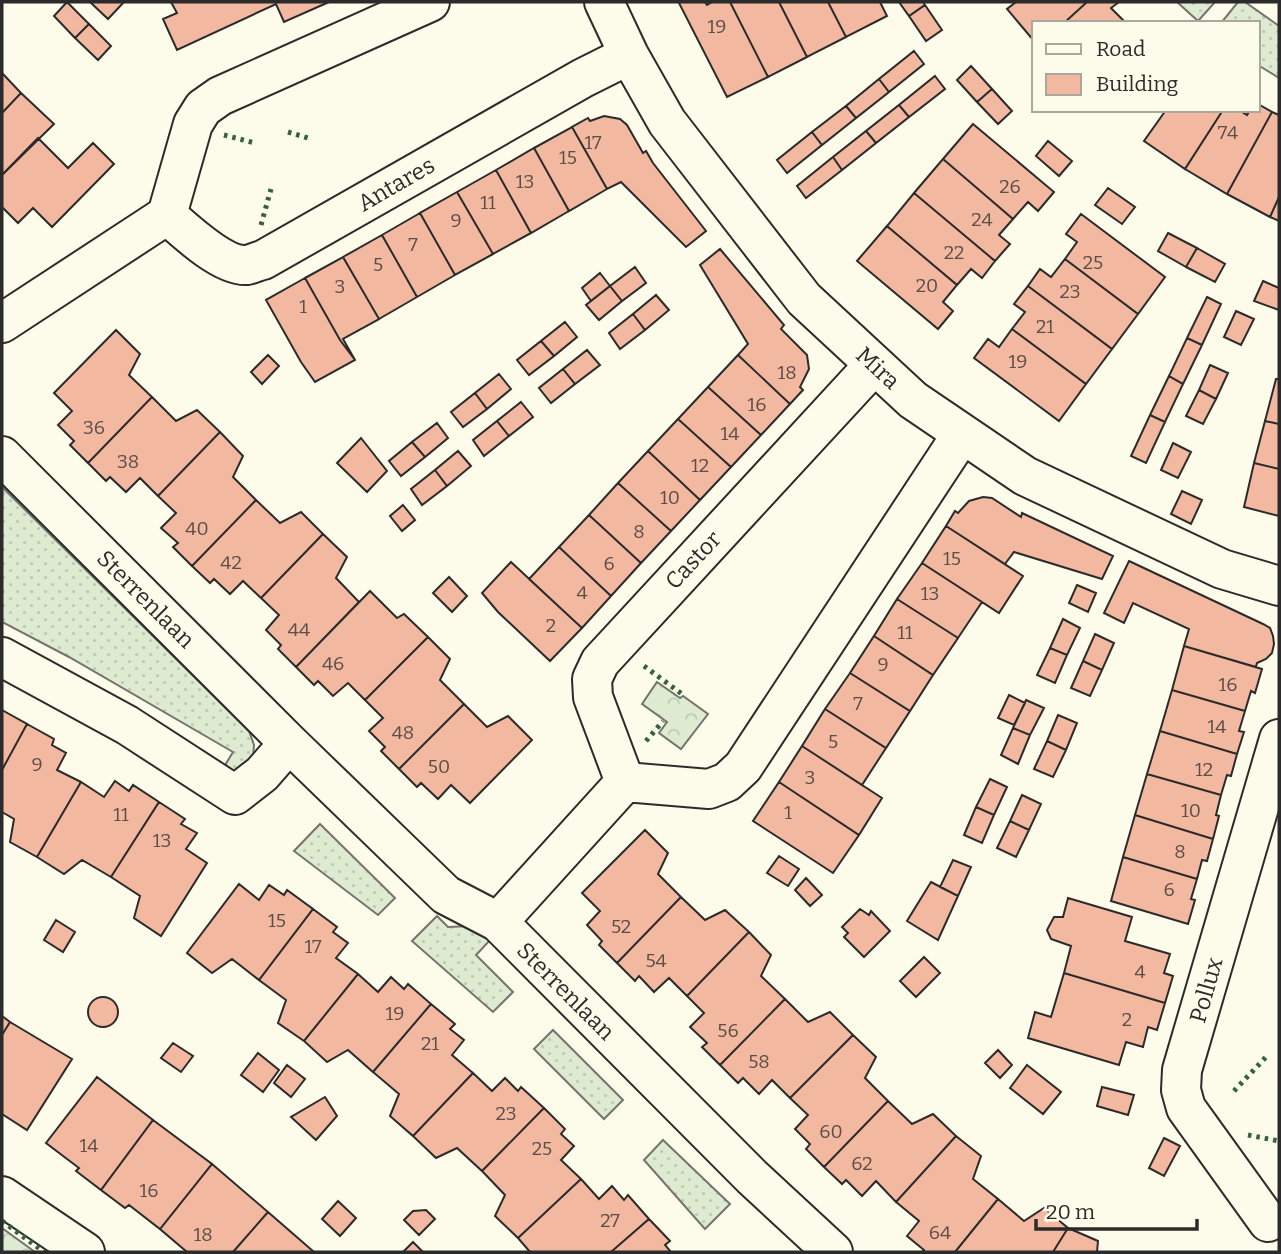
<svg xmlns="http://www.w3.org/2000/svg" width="1281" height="1254" font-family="Bitter,serif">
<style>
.grass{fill:url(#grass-dots);stroke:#74746e;stroke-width:2}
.park{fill:url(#park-crowns);stroke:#74746e;stroke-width:2}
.building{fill:#f2b8a0;stroke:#2b2b2b;stroke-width:2}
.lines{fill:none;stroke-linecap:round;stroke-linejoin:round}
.street-casing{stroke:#2b2b2b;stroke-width:42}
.street{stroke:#fdfbea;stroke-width:38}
.hedge{stroke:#34623c;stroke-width:5;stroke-dasharray:3.5 5;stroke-linecap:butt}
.labels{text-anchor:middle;stroke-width:5;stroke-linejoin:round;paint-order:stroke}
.number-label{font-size:19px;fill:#5d4e48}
.street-label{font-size:23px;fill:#2b2b2b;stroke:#fdfbea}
</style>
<defs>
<pattern id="grass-dots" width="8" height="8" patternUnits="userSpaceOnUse" patternTransform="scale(1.75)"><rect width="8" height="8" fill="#deebd1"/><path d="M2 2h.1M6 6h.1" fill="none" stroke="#bfcab4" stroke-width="1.8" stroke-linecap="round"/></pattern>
<pattern id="park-crowns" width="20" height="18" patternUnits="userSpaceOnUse" patternTransform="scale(1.75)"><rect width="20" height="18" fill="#deebd1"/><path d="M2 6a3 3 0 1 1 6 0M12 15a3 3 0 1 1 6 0" fill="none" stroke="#bfcab4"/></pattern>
</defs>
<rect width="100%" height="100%" fill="#fdfbea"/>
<path class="grass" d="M 1177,2 L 1215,2 L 1198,21 Z
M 1238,2 L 1245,2 L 1279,26 L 1279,78 L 1258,65 L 1258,23 L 1221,23 Z
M 2,487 L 249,731 L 254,745 L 253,757 L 236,772 L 224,767 L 233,752 L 69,657 L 2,622 Z
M 320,824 L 395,898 L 378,915 L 294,851 Z
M 437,916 L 448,927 L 471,926 L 492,938 L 476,955 L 513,992 L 493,1012 L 412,941 Z
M 553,1030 L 623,1100 L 604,1119 L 534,1049 Z
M 663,1140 L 730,1204 L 705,1229 L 644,1160 Z"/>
<path class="park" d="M 657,682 L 680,698 L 683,696 L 708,714 L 681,749 L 659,733 L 667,722 L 642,704 Z
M 2,1228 L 35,1252 L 2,1252 Z"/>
<path class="building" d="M 67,2 L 89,24 L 75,38 L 54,16 Z
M 90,2 L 124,2 L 108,19 Z
M 171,2 L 329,2 L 284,22 L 276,4 L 177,50 L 163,19 L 177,13 Z
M 681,2 L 705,2 L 707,5 L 712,2 L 730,2 L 768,77 L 727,97 L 679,3 Z
M 730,2 L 779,2 L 807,57 L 768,77 Z
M 779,2 L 828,2 L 846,37 L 807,57 Z
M 828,2 L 880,2 L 887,16 L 846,37 Z
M 899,2 L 923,2 L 925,5 L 909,16 Z
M 1016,2 L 1087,2 L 1064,23 L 1034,23 L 1034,41 L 1007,9 Z
M 1087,2 L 1119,2 L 1111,8 L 1126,23 L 1064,23 Z
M 925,5 L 942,30 L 926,41 L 909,16 Z
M 89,24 L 111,46 L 98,60 L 75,38 Z
M 914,51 L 924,64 L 889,92 L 879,79 Z
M 971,66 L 992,89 L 977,102 L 957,80 Z
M 2,73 L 21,93 L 2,113 Z
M 935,76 L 945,89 L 909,117 L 899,105 Z
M 879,79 L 889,92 L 856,118 L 846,106 Z
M 992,89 L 1012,111 L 998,124 L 977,102 Z
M 21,93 L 54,124 L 2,175 L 2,113 Z
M 1258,104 L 1272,112 L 1227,194 L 1185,169 L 1223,110 L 1239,110 L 1247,115 L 1250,110 L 1258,110 Z
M 899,105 L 909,117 L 876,143 L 866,131 Z
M 846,106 L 856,118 L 822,145 L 812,132 Z
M 1166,110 L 1223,110 L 1185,169 L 1144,141 Z
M 1272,112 L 1279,115 L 1279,197 L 1270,217 L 1227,194 Z
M 604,116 L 620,119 L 627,125 L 643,153 L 646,151 L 653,163 L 706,231 L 686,247 L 621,182 L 607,189 L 572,127 L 588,118 L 590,121 Z
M 973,124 L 1054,192 L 1038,211 L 1028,202 L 1013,219 L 943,159 Z
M 572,127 L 607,189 L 569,211 L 534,148 Z
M 866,131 L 876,143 L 842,170 L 833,157 Z
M 812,132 L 822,145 L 787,173 L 777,160 Z
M 38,138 L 68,168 L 93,143 L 114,164 L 52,227 L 33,208 L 18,223 L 2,207 L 2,175 Z
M 1048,141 L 1072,161 L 1059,176 L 1036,156 Z
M 534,148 L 569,211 L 531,233 L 496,170 Z
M 833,157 L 842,170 L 806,198 L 797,186 Z
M 943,159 L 1013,219 L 999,235 L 1010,244 L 995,261 L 914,193 Z
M 496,170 L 531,233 L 493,254 L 457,192 Z
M 1108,188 L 1135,207 L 1122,224 L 1095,205 Z
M 457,192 L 493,254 L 455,275 L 420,213 Z
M 914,193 L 995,261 L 982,278 L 971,269 L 957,285 L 887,226 Z
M 1279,197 L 1279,221 L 1270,217 Z
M 420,213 L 455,275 L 417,297 L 382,235 Z
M 1081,214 L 1165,277 L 1138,314 L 1065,259 L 1077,242 L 1066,234 Z
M 887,226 L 957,285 L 943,302 L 953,311 L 938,329 L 857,261 Z
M 1168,233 L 1197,248 L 1186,267 L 1158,251 Z
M 382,235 L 417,297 L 379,319 L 343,257 Z
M 1197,248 L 1225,264 L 1215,282 L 1186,267 Z
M 720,249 L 784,325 L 781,329 L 807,355 L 809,369 L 800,387 L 803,390 L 790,404 L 738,355 L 748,344 L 700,265 Z
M 343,257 L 379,319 L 343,339 L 355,360 L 340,340 L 305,278 Z
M 1065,259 L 1138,314 L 1112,349 L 1028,286 L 1040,269 L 1051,277 Z
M 635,267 L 646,283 L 622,301 L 610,286 Z
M 600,273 L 610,286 L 591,301 L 582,288 Z
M 305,278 L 340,340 L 355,360 L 315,382 L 301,362 L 266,300 Z
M 1263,281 L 1279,288 L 1279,310 L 1254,301 Z
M 610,286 L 622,301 L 599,320 L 586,305 Z
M 1028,286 L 1112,349 L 1086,384 L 1012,329 L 1025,312 L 1014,304 Z
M 656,295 L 669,310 L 645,330 L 633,314 Z
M 1207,297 L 1221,304 L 1202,345 L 1187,338 Z
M 1236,311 L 1254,319 L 1241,345 L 1224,337 Z
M 633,314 L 645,330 L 620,349 L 609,333 Z
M 565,322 L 577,337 L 554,356 L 541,341 Z
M 1012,329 L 1086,384 L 1059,421 L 974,358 L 988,339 L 999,347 Z
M 116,330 L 140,354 L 129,375 L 152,397 L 88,463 L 70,445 L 74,441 L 58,425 L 72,411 L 54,393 Z
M 1187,338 L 1202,345 L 1183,384 L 1169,376 Z
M 541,341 L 554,356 L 529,375 L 517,360 Z
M 587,350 L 600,365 L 575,384 L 563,369 Z
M 268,355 L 279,366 L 262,384 L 251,372 Z
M 738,355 L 790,404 L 761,435 L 708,387 Z
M 1210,365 L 1228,373 L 1216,399 L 1199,390 Z
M 563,369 L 575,384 L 551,403 L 539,388 Z
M 499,374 L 511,389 L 487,409 L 475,393 Z
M 1169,376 L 1183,384 L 1165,422 L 1150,415 Z
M 1276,379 L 1279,379 L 1279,424 L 1265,421 Z
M 708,387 L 761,435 L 731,467 L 678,419 Z
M 1199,390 L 1216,399 L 1203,424 L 1186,416 Z
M 475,393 L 487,409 L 463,427 L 451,412 Z
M 152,397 L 176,421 L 197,410 L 220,432 L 158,496 L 140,478 L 126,492 L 110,477 L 106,481 L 88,463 Z
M 521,402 L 533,417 L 509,436 L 497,421 Z
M 1150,415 L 1165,422 L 1146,463 L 1131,456 Z
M 678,419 L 731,467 L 700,500 L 648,451 Z
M 497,421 L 509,436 L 484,456 L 473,440 Z
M 1265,421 L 1279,424 L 1279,469 L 1254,463 Z
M 437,423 L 448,438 L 425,457 L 412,442 Z
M 220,432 L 243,456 L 233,477 L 256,500 L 192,566 L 173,547 L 178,543 L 161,528 L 176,513 L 158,496 Z
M 361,438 L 387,471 L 367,492 L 337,463 Z
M 412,442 L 425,457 L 401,476 L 389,461 Z
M 1173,443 L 1191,452 L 1178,478 L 1161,470 Z
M 458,451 L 471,466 L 447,486 L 435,470 Z
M 648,451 L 700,500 L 671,531 L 618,483 Z
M 1254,463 L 1279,469 L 1279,516 L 1244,507 Z
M 435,470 L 447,486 L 422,505 L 411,489 Z
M 618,483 L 671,531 L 641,563 L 589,515 Z
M 1182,491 L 1202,500 L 1191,524 L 1171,514 Z
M 983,497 L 992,498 L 1021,517 L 1022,513 L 1113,556 L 1102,579 L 1014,552 L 1005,564 L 946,526 L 955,511 L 958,513 L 969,501 Z
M 256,500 L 280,523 L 301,512 L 323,534 L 261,598 L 243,581 L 230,594 L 214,579 L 210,583 L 192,566 Z
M 403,505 L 415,520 L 402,531 L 390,516 Z
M 589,515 L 641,563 L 611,596 L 559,547 Z
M 946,526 L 1023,576 L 999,613 L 922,563 Z
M 323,534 L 347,557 L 336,578 L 359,602 L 296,667 L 278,649 L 281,645 L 266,630 L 279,615 L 261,598 Z
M 559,547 L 611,596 L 582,628 L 529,579 Z
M 1129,561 L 1263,624 L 1270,628 L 1273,636 L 1274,644 L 1272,653 L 1266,659 L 1257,663 L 1256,667 L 1184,646 L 1189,629 L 1133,603 L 1124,623 L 1104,613 Z
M 511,562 L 582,628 L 550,661 L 498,612 L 482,593 Z
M 922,563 L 982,602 L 958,638 L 897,599 Z
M 449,577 L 467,596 L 452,612 L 433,593 Z
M 1077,585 L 1096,593 L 1088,612 L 1069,603 Z
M 370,591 L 397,618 L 404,614 L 428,637 L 365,700 L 348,683 L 333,696 L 318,681 L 314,685 L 296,667 Z
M 897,599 L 958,638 L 933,675 L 874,636 Z
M 1063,619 L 1080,628 L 1067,655 L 1050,648 Z
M 1095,634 L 1114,643 L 1102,670 L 1083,661 Z
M 874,636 L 933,675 L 910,711 L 850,673 Z
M 428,637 L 450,659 L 440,680 L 464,704 L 399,769 L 381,751 L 385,747 L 369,731 L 383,718 L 365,700 Z
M 1184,646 L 1262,669 L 1255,693 L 1251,691 L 1245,711 L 1172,690 Z
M 1050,648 L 1067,655 L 1055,683 L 1037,675 Z
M 1083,661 L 1102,670 L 1090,696 L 1071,688 Z
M 850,673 L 910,711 L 886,748 L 825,709 Z
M 1172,690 L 1245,711 L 1239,731 L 1244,732 L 1237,754 L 1160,731 Z
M 1009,695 L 1025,703 L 1014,725 L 998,718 Z
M 1026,700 L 1044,708 L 1030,735 L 1013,728 Z
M 464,704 L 487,727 L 508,716 L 532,740 L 470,803 L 451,785 L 438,799 L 421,783 L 417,787 L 399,769 Z
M 825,709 L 886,748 L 862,785 L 802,746 Z
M 2,710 L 27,724 L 2,770 Z
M 1058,715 L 1077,723 L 1066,750 L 1047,741 Z
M 27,724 L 54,739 L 52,745 L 66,753 L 57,770 L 81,782 L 37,857 L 10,842 L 14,819 L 2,812 L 2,770 Z
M 1013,728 L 1030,735 L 1018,764 L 1001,755 Z
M 1160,731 L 1237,754 L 1231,776 L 1227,775 L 1221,795 L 1147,774 Z
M 1047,741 L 1066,750 L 1053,777 L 1034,769 Z
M 802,746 L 882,798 L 859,835 L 779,782 Z
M 1147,774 L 1221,795 L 1216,815 L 1219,816 L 1213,839 L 1135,815 Z
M 990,779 L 1007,787 L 994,815 L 976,807 Z
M 115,781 L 129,791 L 133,785 L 159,802 L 111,877 L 82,860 L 64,874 L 37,857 L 81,782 L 104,797 Z
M 779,782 L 859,835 L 833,873 L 753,821 Z
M 1022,795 L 1041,804 L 1029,830 L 1010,821 Z
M 159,802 L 185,819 L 181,824 L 197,833 L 186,849 L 207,863 L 161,936 L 134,918 L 140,896 L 111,877 Z
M 976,807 L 994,815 L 982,843 L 964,835 Z
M 1135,815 L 1213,839 L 1207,861 L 1202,860 L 1197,879 L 1123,857 Z
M 1010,821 L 1029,830 L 1016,857 L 997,848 Z
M 645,830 L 668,853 L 658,874 L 681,897 L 617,963 L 599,945 L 602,941 L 587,925 L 600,911 L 582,893 Z
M 779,856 L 799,869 L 788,886 L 767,873 Z
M 1123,857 L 1197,879 L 1191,899 L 1195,900 L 1188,924 L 1111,901 Z
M 953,860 L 971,867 L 958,896 L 940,887 Z
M 806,878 L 822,895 L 810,906 L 795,890 Z
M 931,882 L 958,896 L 938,940 L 907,921 Z
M 239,884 L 259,900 L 269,885 L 284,895 L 287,890 L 313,909 L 259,980 L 232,959 L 212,973 L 187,953 Z
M 681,897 L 705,920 L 725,910 L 749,932 L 687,996 L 669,978 L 654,992 L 639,976 L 635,981 L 617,963 Z
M 1068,898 L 1132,917 L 1125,941 L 1170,954 L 1164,973 L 1173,976 L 1165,1003 L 1064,973 L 1071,946 L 1051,939 L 1047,930 L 1054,917 L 1063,917 Z
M 313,909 L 337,927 L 333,932 L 348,943 L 336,958 L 358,974 L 304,1041 L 278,1023 L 286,1000 L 259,980 Z
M 860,909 L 869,915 L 871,911 L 890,931 L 864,957 L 844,937 L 848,933 L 842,927 Z
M 56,920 L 75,932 L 63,952 L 44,940 Z
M 749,932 L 771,955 L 761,976 L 785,999 L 720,1065 L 702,1047 L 707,1043 L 690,1027 L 704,1013 L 687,996 Z
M 924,957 L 940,973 L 916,997 L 900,981 Z
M 1064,973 L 1165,1003 L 1157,1030 L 1148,1027 L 1143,1047 L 1126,1042 L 1119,1065 L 1028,1038 L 1035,1012 L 1051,1017 Z
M 358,974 L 378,992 L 391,977 L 404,989 L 408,984 L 431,1004 L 373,1072 L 348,1050 L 327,1062 L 304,1041 Z
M88 1012a15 15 0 1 1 30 0a15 15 0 1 1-30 0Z
M 785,999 L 808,1022 L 830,1012 L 853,1035 L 790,1098 L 772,1080 L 759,1094 L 743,1078 L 738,1083 L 720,1065 Z
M 431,1004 L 455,1024 L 450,1029 L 464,1040 L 452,1055 L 473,1073 L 413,1136 L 390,1116 L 399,1094 L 373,1072 Z
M 2,1016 L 10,1022 L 2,1035 Z
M 10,1022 L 72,1059 L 27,1130 L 2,1114 L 2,1035 Z
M 853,1035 L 876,1057 L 865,1078 L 888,1101 L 824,1167 L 806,1149 L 810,1144 L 795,1129 L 808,1115 L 790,1098 Z
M 173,1043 L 193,1056 L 181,1072 L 161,1058 Z
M 998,1050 L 1012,1065 L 1000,1078 L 985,1063 Z
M 258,1053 L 279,1070 L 263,1092 L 241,1075 Z
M 287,1065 L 305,1079 L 291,1097 L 274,1083 Z
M 1027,1065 L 1061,1092 L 1043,1114 L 1010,1088 Z
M 473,1073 L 492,1091 L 505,1078 L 518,1091 L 521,1087 L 544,1108 L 482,1171 L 457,1148 L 436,1158 L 413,1136 Z
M 97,1077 L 153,1120 L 101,1190 L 76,1171 L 79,1168 L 46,1143 Z
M 1102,1087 L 1134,1095 L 1128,1115 L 1097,1106 Z
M 325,1097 L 337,1116 L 316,1140 L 291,1117 Z
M 888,1101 L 912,1124 L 933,1114 L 956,1136 L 896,1202 L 876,1181 L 862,1196 L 846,1180 L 842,1184 L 824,1167 Z
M 544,1108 L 565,1129 L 561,1134 L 574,1146 L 561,1160 L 581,1179 L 518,1238 L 495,1216 L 505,1195 L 482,1171 Z
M 153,1120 L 212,1164 L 160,1229 L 129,1205 L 125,1208 L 101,1190 Z
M 956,1136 L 981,1156 L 973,1179 L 998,1199 L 955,1252 L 922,1252 L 924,1250 L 907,1236 L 919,1221 L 896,1202 Z
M 1164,1138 L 1180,1146 L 1164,1176 L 1149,1168 Z
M 212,1164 L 268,1212 L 233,1252 L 187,1252 L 160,1229 Z
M 581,1179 L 599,1199 L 612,1186 L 624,1200 L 628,1195 L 649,1219 L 611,1252 L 530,1252 L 518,1238 Z
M 998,1199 L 1024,1221 L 1044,1208 L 1068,1228 L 1053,1252 L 955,1252 Z
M 338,1201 L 356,1218 L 340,1236 L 322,1219 Z
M 426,1210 L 435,1219 L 419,1235 L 404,1220 L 413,1211 Z
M 268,1212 L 314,1252 L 233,1252 Z
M 649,1219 L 670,1241 L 665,1245 L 671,1252 L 611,1252 Z
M 1068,1228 L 1098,1241 L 1097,1252 L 1053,1252 Z
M 413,1242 L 423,1252 L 403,1252 Z"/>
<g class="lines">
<defs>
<path id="street" d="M 604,2 L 629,55 L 667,122 L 804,299 L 913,400 L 1025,476 L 1222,569 L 1279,586
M 167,215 L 193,124 L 203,108 L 220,96 L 430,2
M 2,323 L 167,215 C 184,230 223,267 247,265 C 252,264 258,261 263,260 L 583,78 L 629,55
M 2,456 L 289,743 L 446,895 L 498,922 L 752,1177 L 833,1252
M 2,657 L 127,725 L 235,795 L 262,774 L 289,743
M 625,782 L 593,697 L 592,679 L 600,662 L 874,365
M 498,922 L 625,782 L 709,789 L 727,782 L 743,767 L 962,434
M 2,1196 L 85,1252
M 1268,1222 L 1186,1108 L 1181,1090 L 1182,1070 L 1279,739"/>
</defs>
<use href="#street" class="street-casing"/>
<use href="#street" class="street"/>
<path class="hedge" d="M 288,132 L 311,139
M 224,135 L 255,143
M 261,225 L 271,189
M 644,666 L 682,694
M 646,741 L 663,721
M 1234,1091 L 1266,1057
M 1248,1135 L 1279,1141
M 2,1221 L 44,1252"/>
</g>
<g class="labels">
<g class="number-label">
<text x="717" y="33">19</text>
<text x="1228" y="139">74</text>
<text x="593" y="149">17</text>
<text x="568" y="164">15</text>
<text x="525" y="188">13</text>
<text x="1010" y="193">26</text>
<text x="488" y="209">11</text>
<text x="982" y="226">24</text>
<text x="456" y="227">9</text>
<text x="413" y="251">7</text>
<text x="954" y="259">22</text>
<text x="1093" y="269">25</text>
<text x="378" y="271">5</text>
<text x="927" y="292">20</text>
<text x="340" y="293">3</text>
<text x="1070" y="298">23</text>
<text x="303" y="313">1</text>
<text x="1045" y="333">21</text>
<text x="1018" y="368">19</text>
<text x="787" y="379">18</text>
<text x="757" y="411">16</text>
<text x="94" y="434">36</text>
<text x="730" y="440">14</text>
<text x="128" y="468">38</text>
<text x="700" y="472">12</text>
<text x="670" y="504">10</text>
<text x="197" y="535">40</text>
<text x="639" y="538">8</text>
<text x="952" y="565">15</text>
<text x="231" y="569">42</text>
<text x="609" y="570">6</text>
<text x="582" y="599">4</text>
<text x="930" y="600">13</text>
<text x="551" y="632">2</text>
<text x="299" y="636">44</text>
<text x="905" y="639">11</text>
<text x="333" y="670">46</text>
<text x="883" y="671">9</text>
<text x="1228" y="691">16</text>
<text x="858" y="710">7</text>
<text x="1217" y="733">14</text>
<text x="403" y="739">48</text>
<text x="833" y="748">5</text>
<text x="37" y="771">9</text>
<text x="439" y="773">50</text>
<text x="1204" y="776">12</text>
<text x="810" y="784">3</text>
<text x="1191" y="817">10</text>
<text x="788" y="819">1</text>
<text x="121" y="821">11</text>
<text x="162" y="847">13</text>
<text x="1180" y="858">8</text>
<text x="1169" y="896">6</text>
<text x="277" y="927">15</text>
<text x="621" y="933">52</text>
<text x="313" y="953">17</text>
<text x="656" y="967">54</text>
<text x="1140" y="978">4</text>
<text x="395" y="1020">19</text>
<text x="1127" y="1026">2</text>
<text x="728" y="1037">56</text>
<text x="430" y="1050">21</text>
<text x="759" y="1068">58</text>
<text x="506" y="1120">23</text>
<text x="831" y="1138">60</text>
<text x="89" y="1152">14</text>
<text x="542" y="1155">25</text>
<text x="862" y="1170">62</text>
<text x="149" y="1197">16</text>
<text x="610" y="1227">27</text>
<text x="940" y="1239">64</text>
<text x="203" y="1241">18</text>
</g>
<g class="street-label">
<text transform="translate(396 184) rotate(-30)" y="8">Antares</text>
<text transform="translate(878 368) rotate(43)" y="8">Mira</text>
<text transform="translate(693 560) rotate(-47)" y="8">Castor</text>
<text transform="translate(146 599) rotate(45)" y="8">Sterrenlaan</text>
<text transform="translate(1206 990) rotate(-74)" y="8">Pollux</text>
<text transform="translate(566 991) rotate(45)" y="8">Sterrenlaan</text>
</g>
</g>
<rect width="1281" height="1254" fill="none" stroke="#2b2b2b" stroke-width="7"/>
<rect x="1032" y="21" width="228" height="91" fill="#fdfbea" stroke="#a9a89e" stroke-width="2"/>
<rect x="1046" y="44" width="35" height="10" fill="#fdfbea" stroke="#a9a89e" stroke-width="2"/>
<text x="1096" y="56" font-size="21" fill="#2b2b2b">Road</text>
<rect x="1046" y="74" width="35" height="21" fill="#f2b8a0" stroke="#a9a89e" stroke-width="2"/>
<text x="1096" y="91" font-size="21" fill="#2b2b2b">Building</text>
<path d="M1036 1219v10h161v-10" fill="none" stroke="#2b2b2b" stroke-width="3.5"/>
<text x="1046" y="1219" font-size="21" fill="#2b2b2b" stroke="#fdfbea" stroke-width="5" paint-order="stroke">20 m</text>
</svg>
